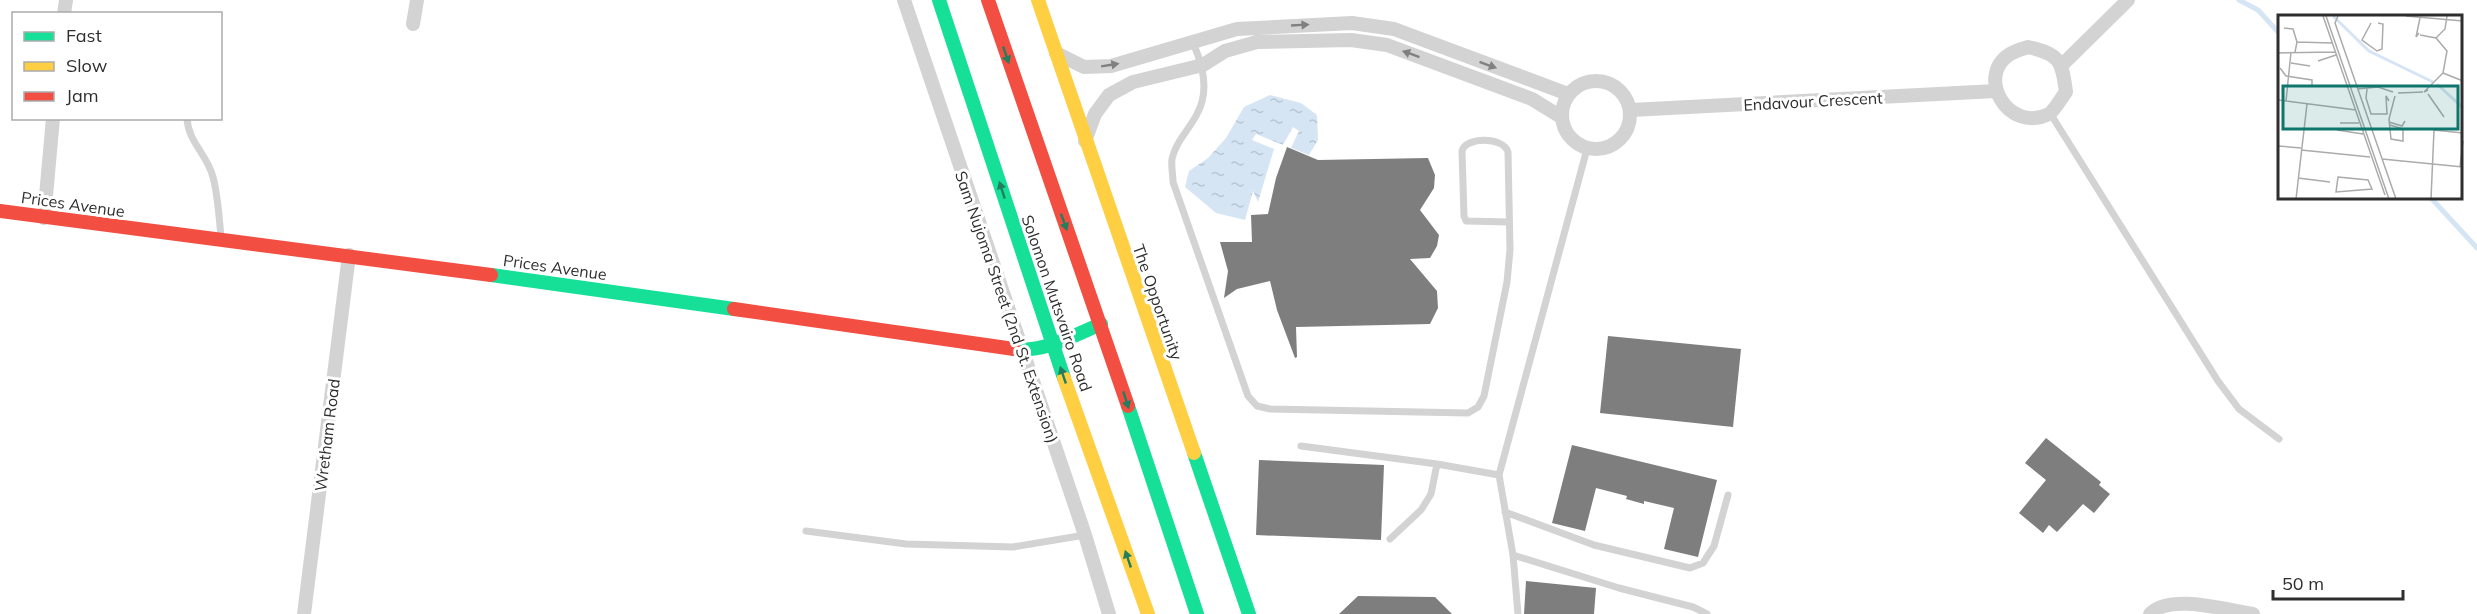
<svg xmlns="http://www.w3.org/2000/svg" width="2477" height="614" font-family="Mulish,sans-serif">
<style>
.water{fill:url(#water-ripples)}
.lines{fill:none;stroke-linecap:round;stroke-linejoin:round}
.stream{stroke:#d6e5f4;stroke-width:5}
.building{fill:#7e7e7e}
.lane{stroke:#d3d3d3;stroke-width:7}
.street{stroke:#d3d3d3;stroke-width:14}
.fast{stroke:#16e098;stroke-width:14}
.slow{stroke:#ffcf43;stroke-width:14}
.jam{stroke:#f24e42;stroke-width:14}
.oneway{fill:#808080}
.oneway2{fill:#237e5e}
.labels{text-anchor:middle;stroke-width:6;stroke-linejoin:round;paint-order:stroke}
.street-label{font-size:16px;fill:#2e2e2e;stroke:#fff}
.inset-river{fill:none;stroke:#d6e5f4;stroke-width:3}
.inset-road{fill:none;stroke:#ababab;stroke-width:1.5}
.view{fill:#0f766e;fill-opacity:0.15;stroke:#0f766e;stroke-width:3}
.inset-edge{fill:none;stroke:#2e2e2e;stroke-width:3}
</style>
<defs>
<pattern id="water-ripples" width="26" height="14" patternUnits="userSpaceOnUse" patternTransform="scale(1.5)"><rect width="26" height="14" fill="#d6e5f4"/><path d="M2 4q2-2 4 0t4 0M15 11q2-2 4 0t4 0" fill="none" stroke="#b8c5d2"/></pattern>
</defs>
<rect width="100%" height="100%" fill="#fff"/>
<path class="water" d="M 1270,95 L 1301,103 L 1317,115 L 1318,140 L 1309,155 L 1291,148 L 1299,131 L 1293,127 L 1283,145 L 1256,134 L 1252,140 L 1274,149 L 1258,202 L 1253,191 L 1245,220 L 1216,213 L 1185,187 L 1189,171 L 1208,158 L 1226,138 L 1244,107 Z"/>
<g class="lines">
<path class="stream" d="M 2239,0 L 2258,10 L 2279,33
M 2431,198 L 2477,248"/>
</g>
<path class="building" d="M 1287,147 L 1318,160 L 1428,158 L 1435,175 L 1434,188 L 1420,210 L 1439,235 L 1437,246 L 1430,258 L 1410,259 L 1437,291 L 1438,308 L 1430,324 L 1296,327 L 1297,357 L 1295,358 L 1277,310 L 1270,281 L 1237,289 L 1224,298 L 1228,271 L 1220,242 L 1252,242 L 1251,215 L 1268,214 L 1276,178 Z
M 1608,336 L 1741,349 L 1733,427 L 1600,413 Z
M 2046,438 L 2101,482 L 2099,485 L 2110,494 L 2094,513 L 2083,504 L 2057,532 L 2049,525 L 2043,533 L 2019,513 L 2046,480 L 2025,463 Z
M 1572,445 L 1717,480 L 1698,557 L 1664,549 L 1674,508 L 1644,501 L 1644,504 L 1626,499 L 1627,496 L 1596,488 L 1585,531 L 1552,523 Z
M 1259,460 L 1384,465 L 1381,540 L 1256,535 Z
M 1526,581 L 1596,588 L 1594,614 L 1524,614 Z
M 1358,596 L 1435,597 L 1452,614 L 1339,614 Z"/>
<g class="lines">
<path class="lane" d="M 1193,43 C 1203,65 1210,91 1197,114 C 1189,130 1176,141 1172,159 C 1171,166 1173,175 1173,182 L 1248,396 L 1257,406 L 1270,409 L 1468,413 L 1478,407 L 1484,396 L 1507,282 L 1510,250 L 1508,152 C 1503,136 1465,137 1462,151 L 1464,216 L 1466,221 L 1509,222
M 2050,113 L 2218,381 L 2239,409 L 2279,439
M 187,118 C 188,142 207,154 213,177 C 218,196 219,217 221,237
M 1301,446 L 1437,464 L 1499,475
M 1505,512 L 1594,545 L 1690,568 L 1703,563 L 1714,546 L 1728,495
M 806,531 L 906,544 L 1013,547 L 1085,535
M 1390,539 L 1421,510 L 1431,494 L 1437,464
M 1513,555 L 1619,588 L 1693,607 L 1707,614
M 1518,614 L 1513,555 L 1499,475 L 1587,149"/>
<path class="street" d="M 904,0 L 1085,535 L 1109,614
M 64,14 L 66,0
M 413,24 L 417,0
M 2028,47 C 2060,54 2062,61 2066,92 C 2061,98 2055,110 2049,114 C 2008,134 1975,76 2010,54 C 2015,51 2022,49 2028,47 Z
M 1056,53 L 1084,67 L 1111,66 L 1237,29 L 1352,23 L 1394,29 L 1568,94
M 2062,65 L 2128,0
M1562 115a34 34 0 1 1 68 0a34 34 0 1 1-68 0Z
M 1631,110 L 1996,91
M 1085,141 L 1095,114 L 1109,95 L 1133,82 L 1203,65 L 1225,51 L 1257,42 L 1351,40 L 1387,45 L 1532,99 L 1561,117
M 44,218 L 53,118
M 304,614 L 349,255
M 2150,614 C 2171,593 2225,610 2253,614"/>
<path class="fast" d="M 939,0 L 1064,378
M 491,275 L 734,309
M 1014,349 C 1043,353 1075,335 1101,324
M 1128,406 L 1197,614
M 1194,453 L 1249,614"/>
<path class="slow" d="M 1038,0 L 1194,453
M 1064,378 L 1148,614"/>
<path class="jam" d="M 988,0 L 1128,406
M 0,211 L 491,275
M 734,309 L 1014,349"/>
</g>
<defs><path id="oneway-solid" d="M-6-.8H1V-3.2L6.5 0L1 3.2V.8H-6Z" transform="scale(1.5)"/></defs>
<g class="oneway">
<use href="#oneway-solid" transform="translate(1300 25) rotate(-3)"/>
<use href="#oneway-solid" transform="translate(1411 54) rotate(-160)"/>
<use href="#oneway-solid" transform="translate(1110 65) rotate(-9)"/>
<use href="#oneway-solid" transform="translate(1488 65) rotate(20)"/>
</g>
<g class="oneway2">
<use href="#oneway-solid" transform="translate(1006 55) rotate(71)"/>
<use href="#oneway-solid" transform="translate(1002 190) rotate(-108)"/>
<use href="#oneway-solid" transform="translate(1064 222) rotate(70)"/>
<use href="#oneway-solid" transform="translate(1063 375) rotate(-109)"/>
<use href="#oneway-solid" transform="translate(1126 400) rotate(72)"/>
<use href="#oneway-solid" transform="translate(1128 559) rotate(-109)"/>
</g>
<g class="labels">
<g class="street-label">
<text transform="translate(1813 101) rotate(-3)" y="6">Endavour Crescent</text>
<text transform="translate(73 204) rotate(8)" y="6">Prices Avenue</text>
<text transform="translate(555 267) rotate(8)" y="6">Prices Avenue</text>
<text transform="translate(1158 302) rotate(71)" y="6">The Opportunity</text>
<text transform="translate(1057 303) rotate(71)" y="6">Solomon Mutsvairo Road</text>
<text transform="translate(1007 307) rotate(71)" y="6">Sam Nujoma Street (2nd St. Extension)</text>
<text transform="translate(327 435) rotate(-83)" y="6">Wretham Road</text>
</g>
</g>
<g transform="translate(2278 15)">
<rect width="184" height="184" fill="#fff"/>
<path class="inset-river" d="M 55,1 L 91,36 L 155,67M 159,69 L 185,93"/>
<path class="inset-road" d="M 45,1 L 107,180M 48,1 L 111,184M 60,1 L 57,8 L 118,184M 128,1 L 185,6M 93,8 L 84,25 L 99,36 L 104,34 L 105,9 L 100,8M 6,13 L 15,14 L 19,27M 141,18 L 138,22 L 142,3M 142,20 L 158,23 L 169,36 L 165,58 L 146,77 L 150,75M 158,23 L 167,14 L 169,1M 17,37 L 19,27 L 54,28M 0,38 L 57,37M 40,46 L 58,40M 13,48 L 32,51M 2,53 L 8,61 L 34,65 L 34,72M 165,58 L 185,66M 79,74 L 100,72 L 115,77M 89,74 L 88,83 L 93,99 L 109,99 L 108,81 L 111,86M 120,78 L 145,77M 150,79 L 166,102M 0,85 L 78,95M 8,86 L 13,37M 111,107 L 124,111 L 127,106M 62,108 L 81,108M 112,110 L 125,114 L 125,126 L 113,124 L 111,104 L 117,81M 59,115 L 85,119M 0,131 L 23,133M 23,135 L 92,142M 104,144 L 185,152M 182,152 L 185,126M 60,162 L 90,165 L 94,174 L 58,177 ZM 20,163 L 52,167M 18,184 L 29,89M 153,184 L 156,115 L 185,118"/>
<path class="view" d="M 5,71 L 180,71 L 180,114 L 5,114 Z"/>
<rect width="184" height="184" class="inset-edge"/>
</g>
<rect x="12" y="12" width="210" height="108" fill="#ffffff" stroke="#ababab" stroke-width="1.5"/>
<rect x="24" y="32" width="30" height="9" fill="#16e098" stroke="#ababab" stroke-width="1.5"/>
<text x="66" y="42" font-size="18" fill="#2e2e2e">Fast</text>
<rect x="24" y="62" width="30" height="9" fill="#ffcf43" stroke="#ababab" stroke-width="1.5"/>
<text x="66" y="72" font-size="18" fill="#2e2e2e">Slow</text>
<rect x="24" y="92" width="30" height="9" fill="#f24e42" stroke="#ababab" stroke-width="1.5"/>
<text x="66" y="102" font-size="18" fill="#2e2e2e">Jam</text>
<path d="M2273 590v9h130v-9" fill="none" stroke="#2e2e2e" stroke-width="3"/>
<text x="2282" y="590" font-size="18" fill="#2e2e2e" stroke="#ffffff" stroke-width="4.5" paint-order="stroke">50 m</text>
</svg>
